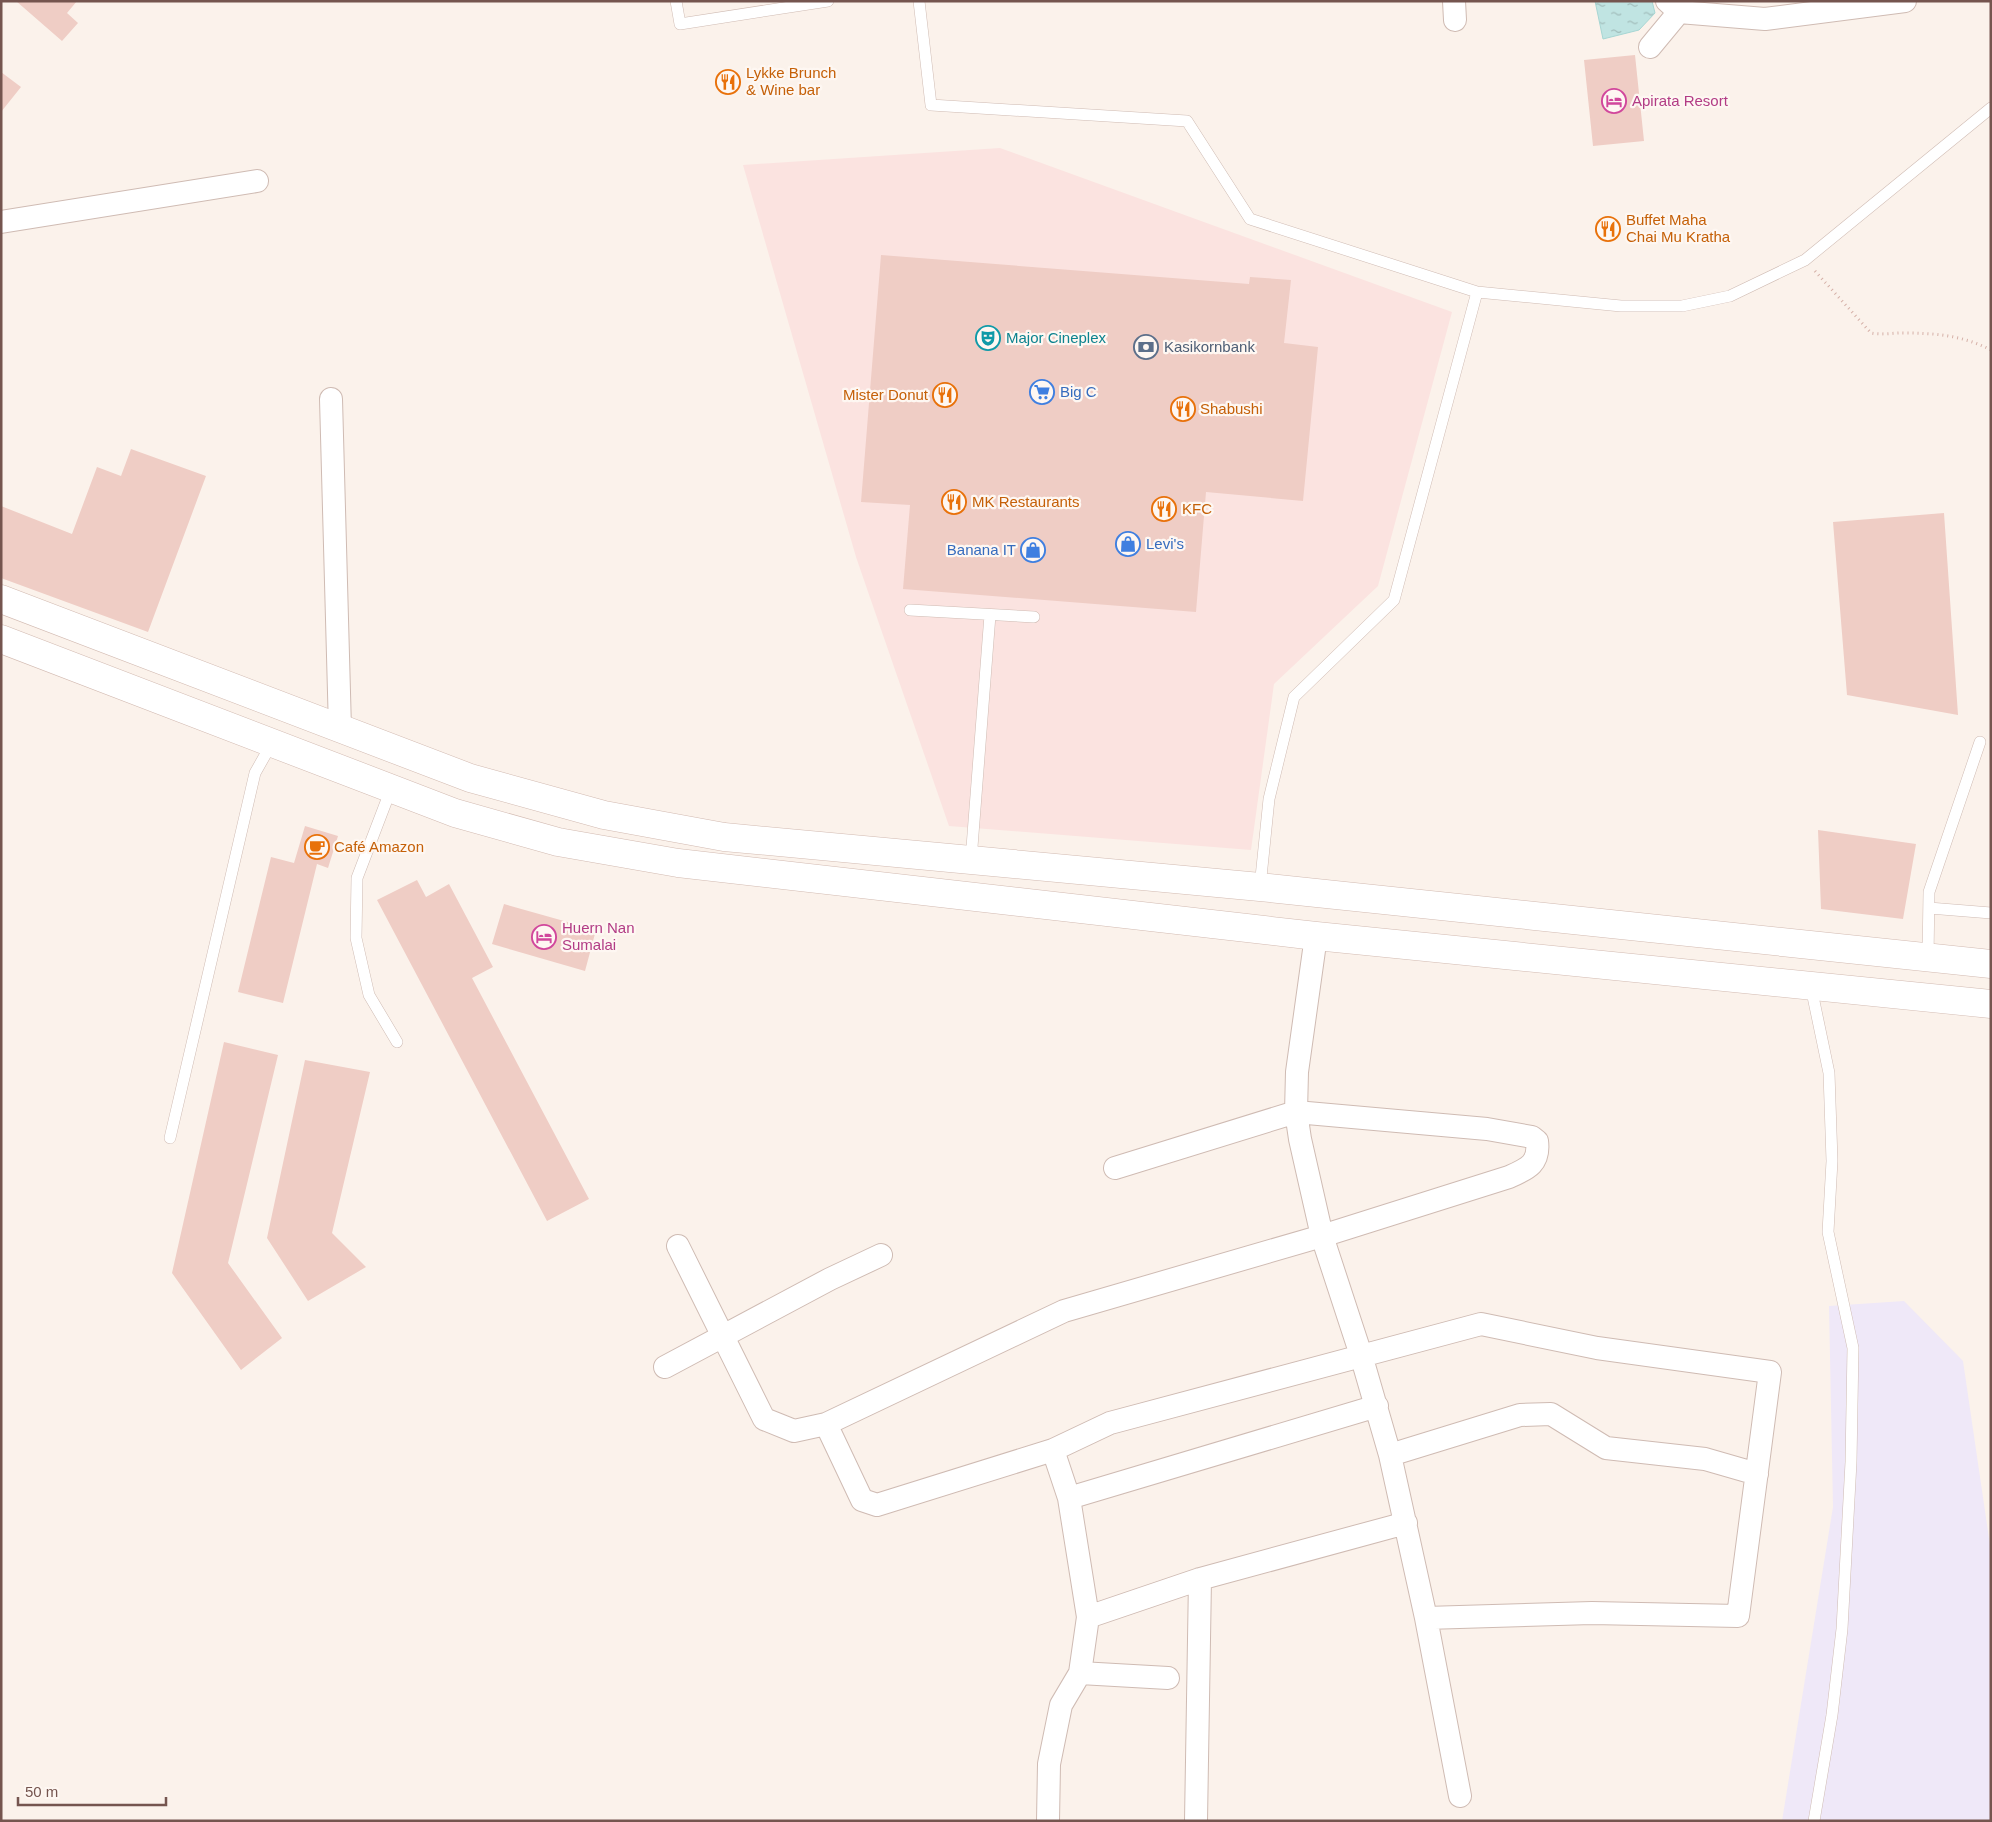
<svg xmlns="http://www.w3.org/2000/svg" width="1992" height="1822" font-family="Helvetica,sans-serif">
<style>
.commercial{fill:#fbe3e0}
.education{fill:#efe8f8}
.water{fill:url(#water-ripples);stroke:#a7d6d3}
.building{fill:#efcdc5}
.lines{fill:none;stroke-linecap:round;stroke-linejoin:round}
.service-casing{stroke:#cfbbb3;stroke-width:12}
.minor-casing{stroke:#cfbbb3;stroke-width:24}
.secondary-casing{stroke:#d2bab1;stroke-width:29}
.path{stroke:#d5b0a7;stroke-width:3;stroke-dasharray:1 4;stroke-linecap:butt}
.service{stroke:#fff;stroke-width:11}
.minor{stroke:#fff;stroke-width:22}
.secondary{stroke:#fff;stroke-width:28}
.labels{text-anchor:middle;stroke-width:4.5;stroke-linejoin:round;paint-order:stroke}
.food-label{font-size:15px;fill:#c56008;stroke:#fef7f2;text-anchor:start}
.hotel-label{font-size:15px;fill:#b23c85;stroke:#fef7f2;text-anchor:start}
.culture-label{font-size:15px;fill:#0d838f;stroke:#fef7f2;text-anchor:start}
.service-label{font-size:15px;fill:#4e5e75;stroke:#fef7f2;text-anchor:start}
.shop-label{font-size:15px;fill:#366cbe;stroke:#fef7f2;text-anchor:start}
</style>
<defs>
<pattern id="water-ripples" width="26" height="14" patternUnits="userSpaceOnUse" patternTransform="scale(1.25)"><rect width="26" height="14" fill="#c0e4e2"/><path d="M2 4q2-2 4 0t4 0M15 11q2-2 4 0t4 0" fill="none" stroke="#a1bcba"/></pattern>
</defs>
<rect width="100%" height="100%" fill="#fbf2eb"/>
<path class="commercial" d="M 1000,148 L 1452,312 L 1378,586 L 1274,684 L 1251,850 L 949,826 L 856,557 L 743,165 Z"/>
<path class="education" d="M 1904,1301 L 1963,1361 L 1991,1552 L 1991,1821 L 1782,1821 L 1833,1507 L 1829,1306 Z"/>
<path class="water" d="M 1595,1 L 1652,1 L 1655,13 L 1639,30 L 1603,39 Z"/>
<path class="building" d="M 16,1 L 77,1 L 67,13 L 78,23 L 62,41 Z
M 1635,55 L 1644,141 L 1593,146 L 1584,60 Z
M 1,72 L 21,87 L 1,112 Z
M 881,255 L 1249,284 L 1250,277 L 1291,280 L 1284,343 L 1318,347 L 1303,501 L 1206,492 L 1196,612 L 903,589 L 910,505 L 861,502 Z
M 131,449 L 206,476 L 148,632 L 1,578 L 1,506 L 72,534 L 97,467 L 121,476 Z
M 1944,513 L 1958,715 L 1847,695 L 1833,522 Z
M 305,826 L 338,836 L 328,868 L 317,864 L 283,1003 L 238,992 L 271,857 L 294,863 Z
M 1818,830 L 1916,844 L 1903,919 L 1821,909 Z
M 417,880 L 426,897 L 449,884 L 493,967 L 472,978 L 589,1199 L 547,1221 L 377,900 Z
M 504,904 L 596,930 L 585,971 L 492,944 Z
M 224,1042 L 278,1055 L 228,1263 L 282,1338 L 241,1370 L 172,1273 Z
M 305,1060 L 370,1072 L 332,1233 L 366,1267 L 308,1301 L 267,1238 Z"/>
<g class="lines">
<defs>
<path id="service" d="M 676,1 L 680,24 L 828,1
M 919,1 L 931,105 L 1187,121 L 1250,219 L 1477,292 L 1394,600 L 1294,697 L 1269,799 L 1260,887
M 1477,292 L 1621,306 L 1682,306 L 1730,296 L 1805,260 L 1991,108
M 910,610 L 1034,617
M 391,789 L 357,878 L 356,938 L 369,995 L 397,1042
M 971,860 L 990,615
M 1929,908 L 1991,913
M 1928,958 L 1929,892 L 1980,742
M 1811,987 L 1829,1073 L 1832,1161 L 1828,1232 L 1853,1348 L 1851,1462 L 1842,1629 L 1832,1715 L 1814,1821
M 170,1138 L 255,773 L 272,743"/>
<path id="minor" d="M 1454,1 L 1455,20
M 1667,1 L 1679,12 L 1765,19 L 1905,1
M 1650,47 L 1679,12
M 1,222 L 257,181
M 331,399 L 340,729
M 1316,936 L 1297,1072 L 1296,1112 L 1300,1139 L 1322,1236 L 1361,1355 L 1390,1455 L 1426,1618 L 1460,1796
M 1115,1168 L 1296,1112 L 1487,1129 L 1532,1137 L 1537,1141 C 1540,1164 1527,1169 1509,1177 L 1322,1236 L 1064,1311 L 826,1424 L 862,1500 L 877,1505 L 1053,1450 L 1110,1423 L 1481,1324 L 1597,1348 L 1770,1372 L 1738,1616 L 1592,1613 L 1426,1618
M 678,1246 L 764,1419 L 794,1431 L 826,1424
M 665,1367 L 830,1279 L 881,1255
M 1053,1450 L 1069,1498 L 1088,1617 L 1200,1579 L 1406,1523
M 1390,1455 L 1520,1415 L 1551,1414 L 1606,1448 L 1705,1459 L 1757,1474
M 1069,1498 L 1377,1406
M 1080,1673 L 1088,1617
M 1048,1821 L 1049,1764 L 1061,1705 L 1080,1673 L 1168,1678
M 1196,1821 L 1200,1579"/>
<path id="secondary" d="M 1,599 L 470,778 L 604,815 L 724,837 L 1260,887 L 1991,964
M 1,639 L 455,813 L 558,842 L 678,863 L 1316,936 L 1991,1004"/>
</defs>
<use href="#service" class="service-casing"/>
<use href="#minor" class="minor-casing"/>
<use href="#secondary" class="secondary-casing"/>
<path class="path" d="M 1815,271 L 1871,333 C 1881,335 1892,333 1902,333 C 1934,333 1962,335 1991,350"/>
<use href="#service" class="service"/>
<use href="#minor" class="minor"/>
<use href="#secondary" class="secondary"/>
</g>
<defs>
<symbol id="restaurant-ring" viewBox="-11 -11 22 22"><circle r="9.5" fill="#fef7f2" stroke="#e8710a" stroke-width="1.5"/><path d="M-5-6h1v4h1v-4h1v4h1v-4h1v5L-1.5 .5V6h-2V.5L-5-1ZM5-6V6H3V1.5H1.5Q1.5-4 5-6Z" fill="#e8710a"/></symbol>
<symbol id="hotel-ring" viewBox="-11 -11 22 22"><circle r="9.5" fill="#fef7f2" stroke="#d1479c" stroke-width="1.5"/><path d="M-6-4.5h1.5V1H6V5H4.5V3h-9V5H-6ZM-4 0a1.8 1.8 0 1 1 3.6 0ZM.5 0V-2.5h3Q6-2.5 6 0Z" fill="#d1479c"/></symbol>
<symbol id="theatre-ring" viewBox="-11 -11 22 22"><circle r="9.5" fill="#fef7f2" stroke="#0f9aa8" stroke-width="1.5"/><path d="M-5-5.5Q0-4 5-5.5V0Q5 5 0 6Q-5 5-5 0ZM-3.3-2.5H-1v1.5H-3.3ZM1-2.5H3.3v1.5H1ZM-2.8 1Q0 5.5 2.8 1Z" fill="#0f9aa8"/></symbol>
<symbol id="bank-ring" viewBox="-11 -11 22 22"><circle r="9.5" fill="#fef7f2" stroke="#5c6f8a" stroke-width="1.5"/><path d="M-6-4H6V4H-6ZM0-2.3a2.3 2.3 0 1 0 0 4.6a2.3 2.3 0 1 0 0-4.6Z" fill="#5c6f8a"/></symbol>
<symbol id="supermarket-ring" viewBox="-11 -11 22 22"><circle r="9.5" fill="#fef7f2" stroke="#3f7fe0" stroke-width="1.5"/><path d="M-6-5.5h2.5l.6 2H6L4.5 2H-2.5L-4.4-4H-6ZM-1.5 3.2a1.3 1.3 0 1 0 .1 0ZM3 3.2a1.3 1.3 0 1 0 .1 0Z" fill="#3f7fe0"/></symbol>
<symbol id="shop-ring" viewBox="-11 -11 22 22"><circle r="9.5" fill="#fef7f2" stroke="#3f7fe0" stroke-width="1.5"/><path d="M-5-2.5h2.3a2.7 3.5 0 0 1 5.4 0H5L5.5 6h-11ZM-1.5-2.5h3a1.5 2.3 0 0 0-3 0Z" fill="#3f7fe0"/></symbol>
<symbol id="cafe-ring" viewBox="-11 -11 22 22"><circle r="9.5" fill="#fef7f2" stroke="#e8710a" stroke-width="1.5"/><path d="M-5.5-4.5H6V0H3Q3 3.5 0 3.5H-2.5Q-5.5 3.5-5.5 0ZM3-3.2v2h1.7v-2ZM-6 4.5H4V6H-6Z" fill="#e8710a"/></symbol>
</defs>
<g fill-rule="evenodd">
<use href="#restaurant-ring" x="714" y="68" width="28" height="28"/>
<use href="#hotel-ring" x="1600" y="87" width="28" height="28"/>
<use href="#restaurant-ring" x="1594" y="215" width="28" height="28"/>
<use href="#theatre-ring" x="974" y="324" width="28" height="28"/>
<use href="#bank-ring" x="1132" y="333" width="28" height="28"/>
<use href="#supermarket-ring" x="1028" y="378" width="28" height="28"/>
<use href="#restaurant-ring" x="931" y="381" width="28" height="28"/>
<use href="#restaurant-ring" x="1169" y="395" width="28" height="28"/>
<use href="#restaurant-ring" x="940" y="488" width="28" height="28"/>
<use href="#restaurant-ring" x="1150" y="495" width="28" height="28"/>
<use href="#shop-ring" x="1114" y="530" width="28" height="28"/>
<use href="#shop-ring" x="1019" y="536" width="28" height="28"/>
<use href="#cafe-ring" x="303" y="833" width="28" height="28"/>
<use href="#hotel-ring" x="530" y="923" width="28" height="28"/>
</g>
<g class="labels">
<g class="food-label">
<text x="746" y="78">Lykke Brunch<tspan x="746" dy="17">&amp; Wine bar</tspan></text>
<text x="1626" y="225">Buffet Maha<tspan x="1626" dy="17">Chai Mu Kratha</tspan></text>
<text x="928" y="400" text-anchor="end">Mister Donut</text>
<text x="1200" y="414">Shabushi</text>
<text x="972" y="507">MK Restaurants</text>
<text x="1182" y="514">KFC</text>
<text x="334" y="852">Café Amazon</text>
</g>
<g class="hotel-label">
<text x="1632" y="106">Apirata Resort</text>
<text x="562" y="933">Huern Nan<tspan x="562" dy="17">Sumalai</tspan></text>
</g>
<g class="culture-label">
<text x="1006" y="343">Major Cineplex</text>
</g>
<g class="service-label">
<text x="1164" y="352">Kasikornbank</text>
</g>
<g class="shop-label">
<text x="1060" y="397">Big C</text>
<text x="1146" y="549">Levi's</text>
<text x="1016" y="555" text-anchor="end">Banana IT</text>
</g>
</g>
<rect width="1992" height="1822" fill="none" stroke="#75554f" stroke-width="5"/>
<path d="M18 1797v8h148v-8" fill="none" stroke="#75554f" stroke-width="2.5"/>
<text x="25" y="1797" font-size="15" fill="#75554f" stroke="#fef7f2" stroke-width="4" paint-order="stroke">50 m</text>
</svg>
